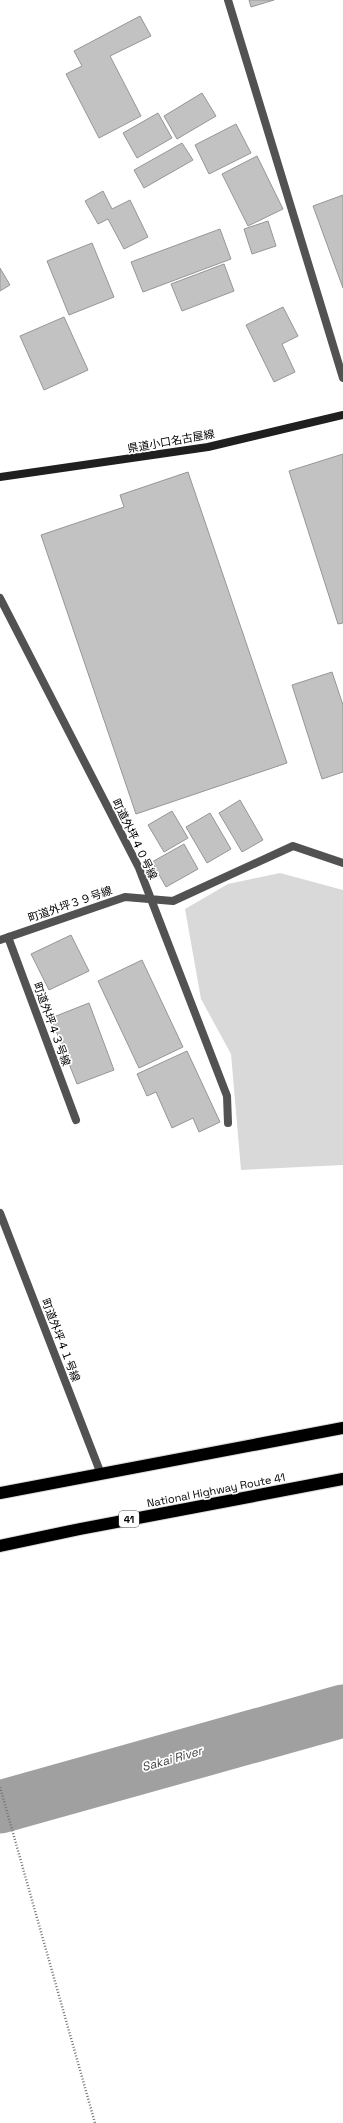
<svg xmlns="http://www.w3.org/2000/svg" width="343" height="2123" font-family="'Space Grotesk','Noto Sans JP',sans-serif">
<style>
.green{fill:#d9d9d9}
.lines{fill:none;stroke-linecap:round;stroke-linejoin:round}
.river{stroke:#a0a0a0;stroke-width:53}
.building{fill:#c2c2c2;stroke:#969696}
.highway-casing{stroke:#dbdbdb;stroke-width:14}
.path{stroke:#747474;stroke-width:2.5;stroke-dasharray:1 2;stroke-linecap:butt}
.street{stroke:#525252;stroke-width:8}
.secondary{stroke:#1f1f1f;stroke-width:8}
.highway{stroke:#000;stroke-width:12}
.labels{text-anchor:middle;stroke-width:3.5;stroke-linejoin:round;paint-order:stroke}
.shield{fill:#fff;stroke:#4c4c4c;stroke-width:1}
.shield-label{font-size:10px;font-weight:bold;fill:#000}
.street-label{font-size:11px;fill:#000;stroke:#fff}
.water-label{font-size:12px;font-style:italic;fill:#414141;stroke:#fff}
</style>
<rect width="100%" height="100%" fill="#fff"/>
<path class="green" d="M 280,873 L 343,890 L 343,1165 L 241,1170 L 231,1054 L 201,999 L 185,909 L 228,884 Z"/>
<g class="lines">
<path class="river" d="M 0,1807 L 343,1711"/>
</g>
<path class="building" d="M 249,0 L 274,0 L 251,7 Z
M 140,16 L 151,36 L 110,56 L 141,116 L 99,138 L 66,74 L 82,66 L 74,51 Z
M 202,93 L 216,116 L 177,139 L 164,116 Z
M 158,113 L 172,138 L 137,158 L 123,133 Z
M 236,124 L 251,153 L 209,174 L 195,145 Z
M 182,143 L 193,160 L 144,188 L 134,170 Z
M 257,156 L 283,209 L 248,226 L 222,174 Z
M 103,191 L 112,209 L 130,200 L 148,237 L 124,249 L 108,219 L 98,224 L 85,201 Z
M 343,195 L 343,288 L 313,206 Z
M 268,221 L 276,246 L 252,254 L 244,229 Z
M 220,229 L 231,259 L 143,292 L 131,262 Z
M 92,243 L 114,297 L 69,315 L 47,261 Z
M 224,264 L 234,291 L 182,311 L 171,284 Z
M 0,268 L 10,285 L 0,291 Z
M 283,307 L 298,336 L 282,344 L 295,372 L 274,382 L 246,325 Z
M 64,317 L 88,370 L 44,390 L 20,336 Z
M 343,454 L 343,623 L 338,624 L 289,471 Z
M 188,472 L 287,763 L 136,814 L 41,535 L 124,507 L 120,495 Z
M 332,672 L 343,705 L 343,772 L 322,779 L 292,685 Z
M 240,800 L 263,840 L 242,852 L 219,813 Z
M 172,811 L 188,838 L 164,852 L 148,825 Z
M 210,813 L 231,849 L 207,863 L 186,827 Z
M 184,844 L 198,869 L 166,887 L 152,862 Z
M 71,935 L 89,971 L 49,990 L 31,954 Z
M 142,960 L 183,1047 L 139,1068 L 98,981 Z
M 89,1003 L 114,1070 L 77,1084 L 51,1018 Z
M 187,1051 L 220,1122 L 199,1132 L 193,1118 L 172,1128 L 156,1092 L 147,1096 L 137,1074 Z"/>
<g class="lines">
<defs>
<path id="highway" d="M 0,1493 L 343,1428
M 0,1546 L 80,1529 L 343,1479"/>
</defs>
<use href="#highway" class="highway-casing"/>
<path class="path" d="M 0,1787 L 95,2123"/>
<path class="street" d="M 228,0 L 343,378
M 0,598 L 139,868 L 227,1096 L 228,1123
M 8,937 L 76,1120
M 0,940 L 125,897 L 173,901 L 293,846 L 343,863
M 0,1213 L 101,1474"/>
<path class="secondary" d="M 0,477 L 208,447 L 343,415"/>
<use href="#highway" class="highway"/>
</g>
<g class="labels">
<rect class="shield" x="119" y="1511" width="20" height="16" rx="3"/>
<g class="shield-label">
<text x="129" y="1523">41</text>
</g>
<g class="street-label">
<text transform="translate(171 441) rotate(-10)" y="4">県道小口名古屋線</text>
<text transform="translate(135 839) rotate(64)" y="4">町道外坪４０号線</text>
<text transform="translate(70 904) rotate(-19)" y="4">町道外坪３９号線</text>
<text transform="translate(52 1024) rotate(70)" y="4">町道外坪４３号線</text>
<text transform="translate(61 1340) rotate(69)" y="4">町道外坪４１号線</text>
<text transform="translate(216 1490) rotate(-11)" y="4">National Highway Route 41</text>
</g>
<g class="water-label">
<text transform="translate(172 1759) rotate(-16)" y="4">Sakai River</text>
</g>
</g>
</svg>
